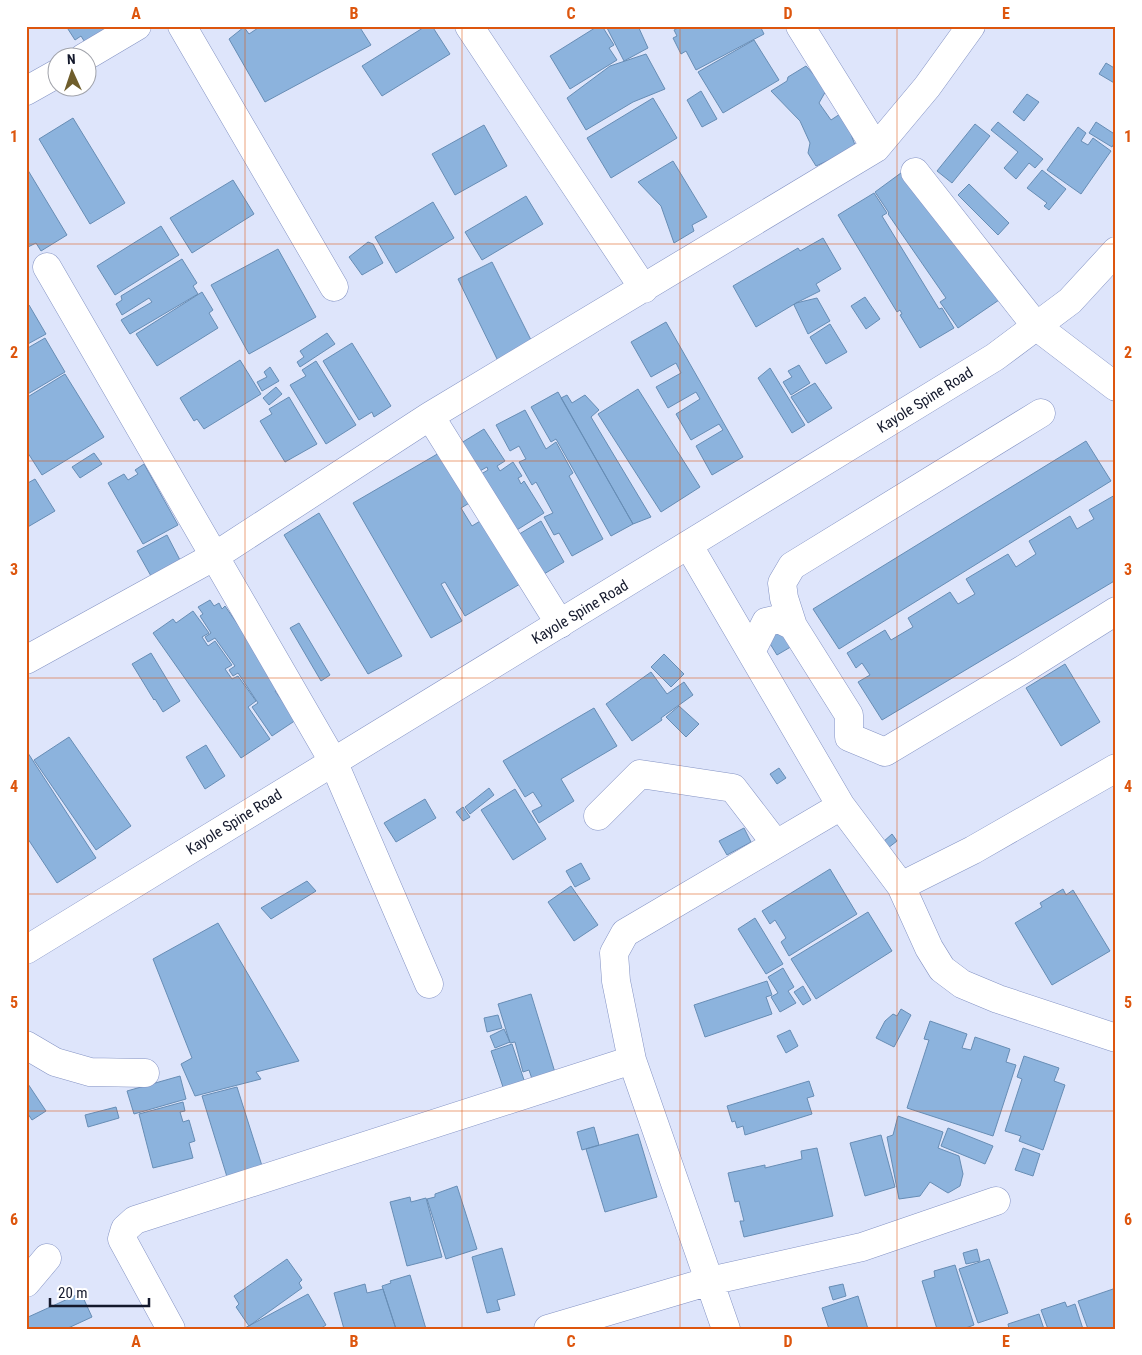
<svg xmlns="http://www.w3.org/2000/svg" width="1142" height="1355" font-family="'Roboto Condensed',sans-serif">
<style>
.building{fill:#8cb3dd;stroke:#678db5}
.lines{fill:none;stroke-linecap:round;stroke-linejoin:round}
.minor-casing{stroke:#8493c4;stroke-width:29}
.major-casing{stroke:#8493c4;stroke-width:29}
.minor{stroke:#fff;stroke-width:28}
.major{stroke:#fff;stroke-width:28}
.grid{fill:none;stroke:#dd560e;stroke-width:1;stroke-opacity:0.55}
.labels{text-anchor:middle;stroke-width:5;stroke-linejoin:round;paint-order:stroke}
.street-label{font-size:15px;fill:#14192c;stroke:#fff}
.neatline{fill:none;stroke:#dd560e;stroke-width:2}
.grid-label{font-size:16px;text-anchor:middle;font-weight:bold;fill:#dd560e}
</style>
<rect width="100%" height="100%" fill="#dee5fb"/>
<path class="building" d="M 66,26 L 112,26 L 86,44 L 81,36 L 75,40 Z
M 261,26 L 359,26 L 371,45 L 265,102 L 229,39 L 244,27 L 249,34 Z
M 426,26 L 432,26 L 450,54 L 382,96 L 362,66 Z
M 598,26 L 602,26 L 614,45 L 609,48 L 617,60 L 570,89 L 550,56 Z
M 606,26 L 638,26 L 648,48 L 624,61 Z
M 682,26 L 760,26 L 764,34 L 696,70 L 686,51 L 681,54 L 673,38 L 677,36 L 674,30 Z
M 754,40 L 779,80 L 723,113 L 698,72 Z
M 646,54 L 665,89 L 633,102 L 586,130 L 567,98 L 610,66 Z
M 1106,63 L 1116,69 L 1116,84 L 1099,74 Z
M 806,66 L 827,89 L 819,103 L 831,120 L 843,112 L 856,148 L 816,166 L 808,153 L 810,143 L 800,121 L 771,91 L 787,81 L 788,77 Z
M 701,91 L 717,119 L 702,127 L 687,100 Z
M 1027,94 L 1039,102 L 1024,121 L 1013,112 Z
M 653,98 L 677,138 L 611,178 L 587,138 Z
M 73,118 L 125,203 L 90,224 L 39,139 Z
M 998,122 L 1043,159 L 1035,168 L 1029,163 L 1016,179 L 1004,168 L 1018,152 L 991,130 Z
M 1096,122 L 1116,135 L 1116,140 L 1112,147 L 1089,133 Z
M 975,124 L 990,136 L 952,183 L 937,171 Z
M 484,125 L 507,166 L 455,195 L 432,154 Z
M 1078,127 L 1086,133 L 1081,141 L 1088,145 L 1093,138 L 1111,151 L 1081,194 L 1047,170 Z
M 673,161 L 707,217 L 692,225 L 694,231 L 674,243 L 661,206 L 638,182 Z
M 26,167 L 67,235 L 41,251 L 36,243 L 26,248 Z
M 905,170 L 999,300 L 958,328 L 940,302 L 946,298 L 888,214 L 889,213 L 875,192 Z
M 1042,170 L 1066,189 L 1049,210 L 1044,206 L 1047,203 L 1027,188 Z
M 233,180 L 254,214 L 192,253 L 170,218 Z
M 969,184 L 1009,223 L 998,235 L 958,195 Z
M 874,193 L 887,213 L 882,216 L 939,309 L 942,308 L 954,328 L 920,348 L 900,315 L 902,314 L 900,310 L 897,312 L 838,215 Z
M 526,196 L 543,224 L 482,260 L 465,232 Z
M 433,202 L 454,238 L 396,273 L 375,237 Z
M 161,226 L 179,255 L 115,295 L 97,266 Z
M 823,238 L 841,269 L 816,284 L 820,291 L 796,303 L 756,327 L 733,286 L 798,248 L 800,251 Z
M 368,242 L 373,244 L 383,263 L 362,275 L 349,257 Z
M 278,249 L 316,317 L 249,354 L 211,285 Z
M 182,259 L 197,283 L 193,286 L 198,294 L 130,334 L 121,320 L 152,302 L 149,298 L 122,315 L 116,304 L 122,300 L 121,296 Z
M 492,262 L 534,346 L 499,363 L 458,279 Z
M 202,292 L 213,310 L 209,313 L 218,328 L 157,366 L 136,334 Z
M 865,297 L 880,319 L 866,329 L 851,306 Z
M 817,298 L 830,321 L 808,334 L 794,305 L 796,303 Z
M 29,305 L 46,334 L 26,345 L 26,306 Z
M 666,322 L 743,457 L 712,475 L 696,446 L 723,430 L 719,424 L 691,440 L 676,414 L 700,399 L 696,392 L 668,408 L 656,387 L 681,373 L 676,363 L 651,377 L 631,342 Z
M 830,324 L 847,352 L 826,364 L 810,337 Z
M 327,333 L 335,344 L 300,367 L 297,362 L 304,357 L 300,351 Z
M 45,338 L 65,372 L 26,395 L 26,349 Z
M 352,343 L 391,406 L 374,417 L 372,412 L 359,420 L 323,361 Z
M 240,360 L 261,394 L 204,429 L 197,419 L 194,421 L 180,398 Z
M 316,361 L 356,425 L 326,444 L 290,385 L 306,376 L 302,370 Z
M 799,365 L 810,383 L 791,395 L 783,382 L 792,377 L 788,371 Z
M 270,367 L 279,381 L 262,391 L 257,382 L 267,377 L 264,372 Z
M 770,368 L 805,425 L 792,433 L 758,378 Z
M 65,374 L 104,437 L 42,475 L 26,450 L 26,398 Z
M 815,383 L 832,408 L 808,423 L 791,397 Z
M 276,387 L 282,394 L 269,405 L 263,398 Z
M 638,389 L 700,487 L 661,512 L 598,414 Z
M 558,392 L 633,524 L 611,536 L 556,439 L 551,442 L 531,407 Z
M 567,395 L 572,403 L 585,395 L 599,410 L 591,417 L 651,517 L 633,524 L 561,398 Z
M 289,397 L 317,444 L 285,462 L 260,421 L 272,414 L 269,409 Z
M 525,410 L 546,449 L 556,442 L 573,473 L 569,476 L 603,539 L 572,556 L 559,533 L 554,535 L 544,517 L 553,513 L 536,482 L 532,485 L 519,462 L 526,459 L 519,446 L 510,451 L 496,425 Z
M 484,429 L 505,461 L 497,466 L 500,471 L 513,462 L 522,476 L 518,478 L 521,484 L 524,481 L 544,513 L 512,533 L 476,477 L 488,470 L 487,467 L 471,476 L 453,448 Z
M 1086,441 L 1111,481 L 839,649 L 813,609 Z
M 446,449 L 476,499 L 461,508 L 472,526 L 490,515 L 527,580 L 465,616 L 445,582 L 441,584 L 462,621 L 431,638 L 353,503 Z
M 94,453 L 102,464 L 80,478 L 72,467 Z
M 144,464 L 178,525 L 143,544 L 108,483 L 124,474 L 128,480 L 138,474 L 135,470 Z
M 35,479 L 55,511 L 26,528 L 26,484 Z
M 1115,495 L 1116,580 L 882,720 L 858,682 L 870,675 L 862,663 L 856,668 L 847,653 L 885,630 L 891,640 L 913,627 L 908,618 L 950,592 L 958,604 L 975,594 L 966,579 L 1008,554 L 1016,567 L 1036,554 L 1029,541 L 1070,516 L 1077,529 L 1094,519 L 1089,510 Z
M 319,513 L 402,656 L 368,674 L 284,535 Z
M 541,521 L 564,562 L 534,580 L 511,539 Z
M 167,535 L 180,560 L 151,576 L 137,551 Z
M 210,600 L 214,606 L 219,603 L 222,609 L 225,606 L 281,687 L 275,691 L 296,720 L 272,736 L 252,707 L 258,703 L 238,673 L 233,676 L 229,670 L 235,666 L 215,638 L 208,642 L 205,637 L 211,633 L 200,616 L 203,614 L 198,607 Z
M 193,611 L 209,633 L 202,637 L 208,646 L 215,641 L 232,665 L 225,669 L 232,679 L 238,676 L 256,701 L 248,707 L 270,739 L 241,758 L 153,633 L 173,619 L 176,623 Z
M 299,623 L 330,675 L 321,681 L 290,628 Z
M 782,623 L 794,645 L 777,655 L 764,634 Z
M 151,653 L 180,701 L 163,712 L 155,699 L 154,700 L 132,664 Z
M 664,654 L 684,674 L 671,687 L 651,667 Z
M 1065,664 L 1100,722 L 1061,746 L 1026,688 Z
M 651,672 L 667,694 L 684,682 L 693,695 L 661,718 L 662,720 L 632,741 L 606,704 Z
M 679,706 L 699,724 L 686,737 L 666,717 Z
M 594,708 L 617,746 L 561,779 L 574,801 L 539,823 L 532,811 L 542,806 L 533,792 L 525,797 L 503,761 Z
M 69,737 L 131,826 L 96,850 L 34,760 Z
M 206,745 L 225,776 L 205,789 L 186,757 Z
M 26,750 L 96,858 L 57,883 L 26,836 Z
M 779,768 L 786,778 L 777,784 L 770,774 Z
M 489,788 L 494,795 L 470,814 L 465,807 Z
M 515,789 L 546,839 L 513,860 L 481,810 Z
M 425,799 L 436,818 L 396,842 L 384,823 Z
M 463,807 L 470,817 L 463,821 L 456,812 Z
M 744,828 L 751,842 L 727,855 L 719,841 Z
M 892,834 L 897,841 L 888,848 L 883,842 Z
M 581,863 L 590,879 L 575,887 L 566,871 Z
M 830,869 L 857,914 L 789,956 L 781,942 L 786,938 L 775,920 L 770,924 L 762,911 Z
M 307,881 L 316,891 L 271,919 L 261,908 Z
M 571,886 L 598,925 L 574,941 L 548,902 Z
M 1063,889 L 1066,895 L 1073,890 L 1110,951 L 1052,985 L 1015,923 L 1042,907 L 1040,903 Z
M 868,912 L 892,951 L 816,999 L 791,959 Z
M 755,918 L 783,964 L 766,974 L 738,929 Z
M 218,923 L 299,1061 L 256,1072 L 261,1079 L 195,1096 L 181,1064 L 192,1058 L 153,959 Z
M 783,968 L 794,987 L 788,991 L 796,1003 L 780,1012 L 771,997 L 778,993 L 768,977 Z
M 767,981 L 772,995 L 766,997 L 772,1014 L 705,1037 L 694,1005 Z
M 803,986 L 811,1000 L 803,1005 L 794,992 Z
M 531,994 L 557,1079 L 534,1085 L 529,1070 L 523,1072 L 515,1042 L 510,1043 L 498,1004 Z
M 901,1009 L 911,1015 L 894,1047 L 876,1038 L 885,1021 L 893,1014 L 897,1016 Z
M 498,1015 L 502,1028 L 487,1032 L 484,1018 Z
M 930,1021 L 967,1034 L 962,1048 L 971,1050 L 975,1037 L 1010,1049 L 1006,1062 L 1016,1065 L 993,1136 L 907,1108 L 929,1040 L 924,1039 Z
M 504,1029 L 510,1042 L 495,1048 L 490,1036 Z
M 790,1030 L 798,1046 L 786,1053 L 777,1036 Z
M 512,1044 L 526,1086 L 505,1093 L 491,1051 Z
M 1024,1056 L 1059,1068 L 1054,1081 L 1065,1085 L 1043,1150 L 1019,1141 L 1021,1136 L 1005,1131 L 1022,1079 L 1017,1077 Z
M 180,1076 L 186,1099 L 134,1114 L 127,1091 Z
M 26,1081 L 46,1111 L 32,1120 L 26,1111 Z
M 809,1081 L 814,1096 L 807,1098 L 812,1114 L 745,1135 L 743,1126 L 737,1128 L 735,1121 L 732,1122 L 727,1106 Z
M 237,1087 L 263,1169 L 228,1180 L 202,1096 Z
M 183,1102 L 185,1111 L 180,1112 L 183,1122 L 189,1120 L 195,1141 L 189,1143 L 193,1158 L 153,1168 L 139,1114 Z
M 116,1107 L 119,1118 L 88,1127 L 85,1115 Z
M 898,1116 L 943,1132 L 938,1148 L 959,1156 L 963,1174 L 960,1186 L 948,1193 L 930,1182 L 920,1196 L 899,1199 L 887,1137 L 893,1135 Z
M 594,1127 L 599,1145 L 582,1150 L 577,1132 Z
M 948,1128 L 993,1146 L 985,1164 L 941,1146 Z
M 638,1134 L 657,1197 L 605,1212 L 586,1149 Z
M 881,1135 L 895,1187 L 865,1196 L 850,1143 Z
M 817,1148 L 833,1216 L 744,1237 L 740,1221 L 744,1221 L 739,1201 L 735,1202 L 728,1173 L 765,1165 L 765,1168 L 802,1159 L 801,1151 Z
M 1023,1148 L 1040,1154 L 1033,1176 L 1015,1170 Z
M 457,1186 L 477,1249 L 446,1259 L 427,1199 L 435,1197 L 435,1194 Z
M 410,1197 L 411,1202 L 426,1198 L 442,1257 L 407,1266 L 390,1202 Z
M 502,1248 L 515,1295 L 497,1300 L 500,1310 L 487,1313 L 472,1257 Z
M 977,1249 L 980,1261 L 966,1264 L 963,1253 Z
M 287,1259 L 302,1280 L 299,1283 L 302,1288 L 249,1326 L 236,1307 L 239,1304 L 234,1296 Z
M 989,1259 L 1008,1313 L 978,1323 L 959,1269 Z
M 955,1265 L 974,1325 L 963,1329 L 937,1329 L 922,1281 L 935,1277 L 934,1271 Z
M 410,1275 L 426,1329 L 396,1329 L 382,1286 L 391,1283 L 390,1281 Z
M 365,1284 L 367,1293 L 383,1289 L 396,1329 L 344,1329 L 334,1293 Z
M 843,1284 L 846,1296 L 833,1300 L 829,1287 Z
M 1116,1288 L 1116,1329 L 1088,1329 L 1078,1301 Z
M 81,1293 L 92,1317 L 66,1329 L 29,1329 L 26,1318 Z
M 308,1294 L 326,1325 L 320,1329 L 243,1329 Z
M 858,1296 L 868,1329 L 829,1329 L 822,1308 Z
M 1065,1302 L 1067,1307 L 1075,1304 L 1083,1329 L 1048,1329 L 1041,1310 Z
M 1039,1314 L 1044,1329 L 1009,1329 L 1008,1324 Z"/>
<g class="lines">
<defs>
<path id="minor" d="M 182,26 L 334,287
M 469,26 L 644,289
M 800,26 L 876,148
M 83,58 L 137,26
M 26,91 L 58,73
M 915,172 L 1036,326 L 1116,387
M 47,267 L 333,761 L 429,984
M 430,416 L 560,624
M 689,546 L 841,806 L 901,886 L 929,948 L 942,969 L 962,984 L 998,999 L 1116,1038
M 793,626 L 849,715 L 849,737 L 885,752 L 1022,670 L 1116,611
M 751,652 L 766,622 L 779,619 L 793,626 L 784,598 L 782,583 L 792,566 L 1041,413
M 26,660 L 215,556 L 430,416 L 876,148 L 927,87 L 971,26
M 598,816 L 640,774 L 733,788 L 776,844
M 901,886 L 973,850 L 1116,768
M 26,1045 L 55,1062 L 90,1072 L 145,1073
M 26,1283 L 47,1258
M 171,1329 L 122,1239 L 125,1229 L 135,1220 L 632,1060
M 548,1329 L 710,1281 L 862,1247 L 996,1201
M 726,1329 L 632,1060 L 616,981 L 614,953 L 625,933 L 841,806"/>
<path id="major" d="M 26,950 L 995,357 L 1070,301 L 1116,251"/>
</defs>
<use href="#minor" class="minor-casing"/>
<use href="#major" class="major-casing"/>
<use href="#minor" class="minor"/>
<use href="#major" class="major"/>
</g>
<path class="grid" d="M 245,26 L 245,1329M 462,26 L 462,1329M 680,26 L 680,1329M 897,26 L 897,1329M 26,244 L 1116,244M 26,461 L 1116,461M 26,678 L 1116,678M 26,894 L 1116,894M 26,1111 L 1116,1111"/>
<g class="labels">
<g class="street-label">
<text transform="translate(925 400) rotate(-32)" y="5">Kayole Spine Road</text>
<text transform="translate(580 612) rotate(-31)" y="5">Kayole Spine Road</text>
<text transform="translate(234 822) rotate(-32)" y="5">Kayole Spine Road</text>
</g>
</g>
<rect width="1142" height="1355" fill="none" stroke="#ffffff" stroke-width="55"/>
<g transform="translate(72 72) rotate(357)"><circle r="24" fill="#ffffff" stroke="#a1a3ab"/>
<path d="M0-4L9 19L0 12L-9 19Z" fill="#6f5e2c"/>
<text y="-8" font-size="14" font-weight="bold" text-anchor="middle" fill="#14192c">N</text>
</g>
<path d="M50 1298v8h99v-8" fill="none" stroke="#14192c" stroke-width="2.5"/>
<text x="58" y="1298" font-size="15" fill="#14192c" stroke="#ffffff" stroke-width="4" paint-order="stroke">20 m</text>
<rect x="28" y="28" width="1086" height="1300" class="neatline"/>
<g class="grid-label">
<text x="136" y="19">A</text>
<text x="354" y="19">B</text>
<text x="571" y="19">C</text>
<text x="788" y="19">D</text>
<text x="1006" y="19">E</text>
<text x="14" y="142">1</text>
<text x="1128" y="142">1</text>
<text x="14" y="358">2</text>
<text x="1128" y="358">2</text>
<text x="14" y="575">3</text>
<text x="1128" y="575">3</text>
<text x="14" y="792">4</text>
<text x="1128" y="792">4</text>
<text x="14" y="1008">5</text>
<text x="1128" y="1008">5</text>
<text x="14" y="1225">6</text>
<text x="1128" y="1225">6</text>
<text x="136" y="1347">A</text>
<text x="354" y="1347">B</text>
<text x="571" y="1347">C</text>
<text x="788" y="1347">D</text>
<text x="1006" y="1347">E</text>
</g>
</svg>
